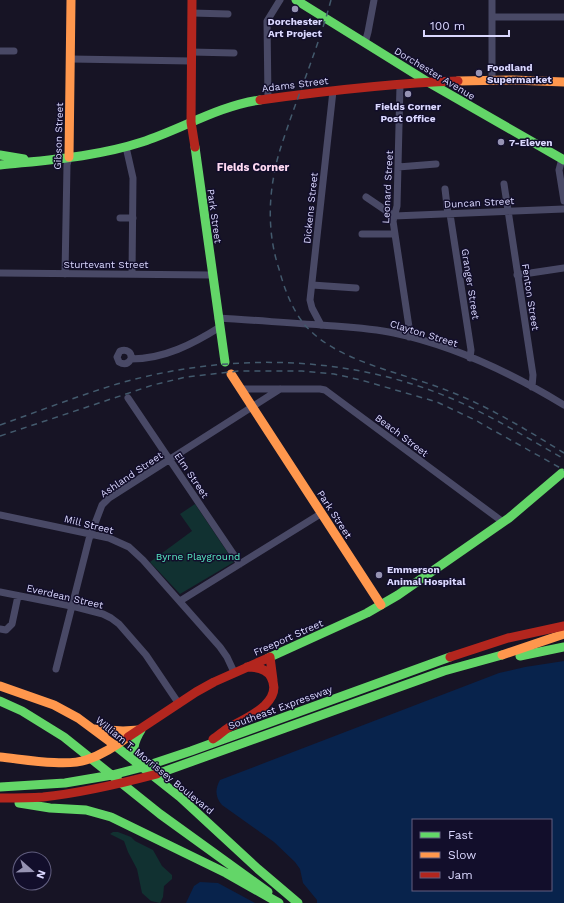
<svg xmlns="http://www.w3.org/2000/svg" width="564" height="903" font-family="'Work Sans',sans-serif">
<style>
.green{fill:#113131}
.water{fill:#08234c;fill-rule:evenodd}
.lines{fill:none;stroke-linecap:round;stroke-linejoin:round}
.street{stroke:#494966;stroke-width:7}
.fast{stroke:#63d668;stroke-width:9}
.slow{stroke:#ff974d;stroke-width:9}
.jam{stroke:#b3261e;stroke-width:9}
.rail{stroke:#435a6d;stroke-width:1.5;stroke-dasharray:6 5;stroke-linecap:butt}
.poi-dot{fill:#9693b3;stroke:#120e2b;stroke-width:1.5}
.labels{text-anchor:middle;stroke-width:3;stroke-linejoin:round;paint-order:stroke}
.poi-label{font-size:10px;font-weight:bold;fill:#dbd8ff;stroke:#120e2b;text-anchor:start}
.street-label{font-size:10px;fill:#dbd8ff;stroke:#120e2b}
.park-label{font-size:10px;fill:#57ebc2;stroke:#120e2b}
.neighbourhood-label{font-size:11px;font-weight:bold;fill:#ffdaf2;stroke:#120e2b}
</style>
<rect width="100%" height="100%" fill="#171425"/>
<path class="green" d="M 195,504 L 234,562 L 180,594 L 150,562 L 192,531 L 180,514 Z
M 113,832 L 118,832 L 131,837 L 135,841 L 153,850 L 162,866 L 172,875 L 172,879 L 164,886 L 163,897 L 160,903 L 151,901 L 142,893 L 137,869 L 128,852 L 124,841 L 110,834 Z"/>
<path class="water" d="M 564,661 L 564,903 L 317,903 L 317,900 L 303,883 L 300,869 L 295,862 L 274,842 L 222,805 C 215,797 215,789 220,780 L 499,673 L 525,667 ZM 413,820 L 551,820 L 551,890 L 413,890 Z
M 200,882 L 218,883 L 255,903 L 186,903 L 194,886 Z"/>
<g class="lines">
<path class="street" d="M 192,13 L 228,14
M 492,17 L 564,17
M 365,43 L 368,32 L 374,0
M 0,51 L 14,51
M 191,52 L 234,53
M 71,59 L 191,61
M 492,80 L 492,0
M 400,85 L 397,206 L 393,221 L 409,327 L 409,337
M 268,99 L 267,21 L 280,0
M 126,147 L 133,178 L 132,274
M 562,159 L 559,170 L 564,201
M 398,167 L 436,164
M 504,184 L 533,375 L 532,387
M 445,189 L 448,214
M 366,197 L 394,216 L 564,209
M 450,214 L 471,350 L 470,358
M 120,218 L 133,218
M 362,234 L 395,234
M 0,273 L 212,275
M 65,274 L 67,165 L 69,157
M 517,275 L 564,268
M 312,285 L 356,288
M 218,318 C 253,320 287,323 321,325 C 346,327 370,328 394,333 C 452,345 513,374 564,405
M 321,325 L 312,308 L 310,300 L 333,91
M 131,359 C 132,352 127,349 120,351 L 117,357 L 119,362 C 124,365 128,364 131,359 C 164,359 193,344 220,327
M 242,389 L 320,389 L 325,390 L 503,522
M 128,398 L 240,564
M 0,515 L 109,538 L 129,547 L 143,560 L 220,647 L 227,657 L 234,672
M 0,592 L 76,607 L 103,614 L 111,618 L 119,624 L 146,655 L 179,704
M 180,601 L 322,513
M 0,629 L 6,630 L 12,624 L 18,596
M 56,669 L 89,539 L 102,505 L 109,498 L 280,389"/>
<path class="fast" d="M 296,0 L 428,82 L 564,160
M 195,147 L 225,362
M 0,155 L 24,159
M 0,165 C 47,160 96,157 142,142 C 182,129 218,106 260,100
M 520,656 L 564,647
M 268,658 L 367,613 L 398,595 L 509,518 L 562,473
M 0,701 L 22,711 L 64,737 L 160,814 L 268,892
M 113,744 L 180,797 L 258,869 L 298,903
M 138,763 C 131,751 134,741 141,730
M 157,774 L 444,671 L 502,655
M 0,787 L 65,783 L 112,775 L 143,767 L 191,751 L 450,657
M 19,803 L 50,808 L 86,810 L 111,817 L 226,873 L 279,903"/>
<path class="slow" d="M 458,81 L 513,80 L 564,82
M 69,157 L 71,0
M 231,374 L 381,605
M 502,655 L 564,634
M 0,686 L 54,705 L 78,718 L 113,744
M 94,729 L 123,731 L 139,730
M 0,757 C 22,759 66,767 86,760 C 102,755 115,746 128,737"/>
<path class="jam" d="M 192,0 L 191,122 L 195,147
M 260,100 C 325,91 392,83 458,81
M 270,657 L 273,680
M 450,657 L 508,638 L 564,626
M 128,737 L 196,692 L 214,682 L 268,658
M 213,739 C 218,736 223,731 228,728 C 244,719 285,703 271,677 C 266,668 256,667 247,667
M 0,798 C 14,798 29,798 43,797 C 82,793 119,784 157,774"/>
<path class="rail" d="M 331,0 C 320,41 304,80 290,120 C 284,138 277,156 274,175 C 268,206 269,239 279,269 C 284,288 292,309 304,324 C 334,360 395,371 438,387 C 483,403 524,428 564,453
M 0,425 C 39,411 78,396 117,384 C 228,352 349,354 455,400 C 493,417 528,438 564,459
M 0,436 L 153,385 L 186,377 L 238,371 L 302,371 L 334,374 L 361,380 L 437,402 L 475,420 L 564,470"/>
</g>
<g class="poi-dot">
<circle cx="295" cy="9" r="4"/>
<circle cx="479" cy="73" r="4"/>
<circle cx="408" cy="94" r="4"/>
<circle cx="501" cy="142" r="4"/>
<circle cx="379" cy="575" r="4"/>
</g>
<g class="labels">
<g class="poi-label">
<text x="295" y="25" text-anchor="middle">Dorchester<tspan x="295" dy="12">Art Project</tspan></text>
<text x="487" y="71">Foodland<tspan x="487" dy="12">Supermarket</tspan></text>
<text x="408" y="110" text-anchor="middle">Fields Corner<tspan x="408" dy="12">Post Office</tspan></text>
<text x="509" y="146">7-Eleven</text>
<text x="387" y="573">Emmerson<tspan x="387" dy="12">Animal Hospital</tspan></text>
</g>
<g class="street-label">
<text transform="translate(435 73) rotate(31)" y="4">Dorchester Avenue</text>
<text transform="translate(295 84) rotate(-7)" y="4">Adams Street</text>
<text transform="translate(58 136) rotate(-88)" y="4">Gibson Street</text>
<text transform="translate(387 187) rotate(-87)" y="4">Leonard Street</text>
<text transform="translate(479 202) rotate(-3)" y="4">Duncan Street</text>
<text transform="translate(310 208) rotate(-84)" y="4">Dickens Street</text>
<text transform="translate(215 216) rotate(82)" y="4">Park Street</text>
<text x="106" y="268">Sturtevant Street</text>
<text transform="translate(471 284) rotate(81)" y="4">Granger Street</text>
<text transform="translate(531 297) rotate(81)" y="4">Fenton Street</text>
<text transform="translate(424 333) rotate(17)" y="4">Clayton Street</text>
<text transform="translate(402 435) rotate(37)" y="4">Beach Street</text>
<text transform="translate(131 474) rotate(-34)" y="4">Ashland Street</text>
<text transform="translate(192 475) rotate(56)" y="4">Elm Street</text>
<text transform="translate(335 514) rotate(57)" y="4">Park Street</text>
<text transform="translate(89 524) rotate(14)" y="4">Mill Street</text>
<text transform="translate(65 596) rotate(13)" y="4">Everdean Street</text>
<text transform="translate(288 637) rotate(-24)" y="4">Freeport Street</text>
<text transform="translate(280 707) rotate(-20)" y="4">Southeast Expressway</text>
<text transform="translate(155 765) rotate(39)" y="4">William T. Morrissey Boulevard</text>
</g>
<g class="park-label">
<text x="198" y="560">Byrne Playground</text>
</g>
<g class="neighbourhood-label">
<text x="253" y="171">Fields Corner</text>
</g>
</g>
<rect x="412" y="819" width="140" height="72" fill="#120e2b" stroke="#625f80"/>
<rect x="420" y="832" width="20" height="6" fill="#63d668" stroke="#625f80"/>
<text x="448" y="839" font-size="12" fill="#dbd8ff">Fast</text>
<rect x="420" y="852" width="20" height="6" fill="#ff974d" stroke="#625f80"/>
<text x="448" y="859" font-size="12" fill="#dbd8ff">Slow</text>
<rect x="420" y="872" width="20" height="6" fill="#b3261e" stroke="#625f80"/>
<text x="448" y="879" font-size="12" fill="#dbd8ff">Jam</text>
<g transform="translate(32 871) rotate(110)"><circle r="19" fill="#120e2b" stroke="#625f80"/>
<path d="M0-3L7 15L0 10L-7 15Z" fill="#9693b3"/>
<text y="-6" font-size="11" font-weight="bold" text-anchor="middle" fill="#dbd8ff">N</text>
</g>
<path d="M424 30v6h85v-6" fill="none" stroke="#dbd8ff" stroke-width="2"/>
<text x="430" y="30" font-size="12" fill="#dbd8ff" stroke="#120e2b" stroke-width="3" paint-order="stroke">100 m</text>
</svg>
